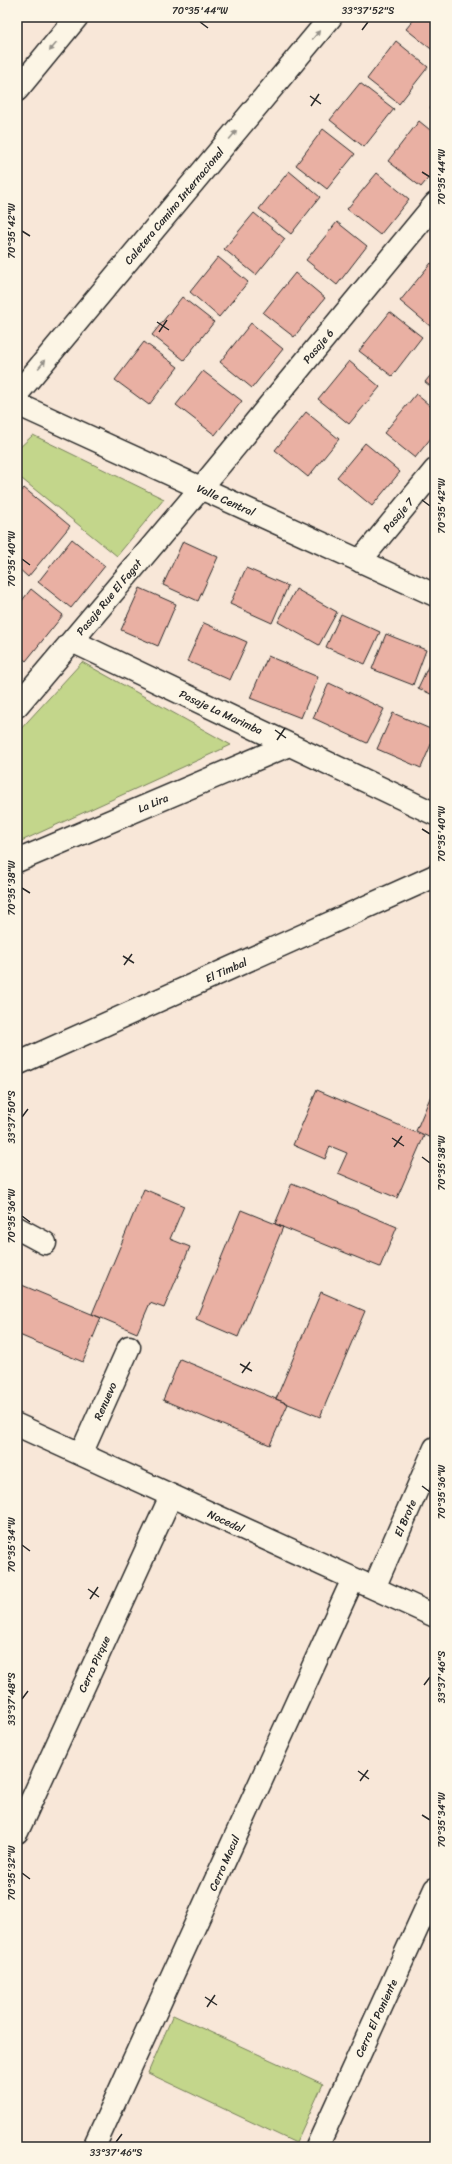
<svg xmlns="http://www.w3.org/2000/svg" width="452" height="2164" font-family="Sriracha,sans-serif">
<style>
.green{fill:#c3d68b;stroke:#77805b}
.building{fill:#e9b0a3;stroke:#2b2b2b}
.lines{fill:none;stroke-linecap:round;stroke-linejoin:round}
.street-casing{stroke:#2b2b2b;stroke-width:25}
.street{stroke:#fcf5e5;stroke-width:22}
.oneway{fill:#949088}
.ticks{fill:none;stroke:#2b2b2b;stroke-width:1.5}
.labels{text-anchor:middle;stroke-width:3;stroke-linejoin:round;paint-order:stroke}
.street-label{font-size:11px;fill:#2b2b2b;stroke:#fcf5e5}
.neatline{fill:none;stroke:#2b2b2b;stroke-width:1.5}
.ticks-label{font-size:10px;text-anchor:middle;fill:#2b2b2b}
</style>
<rect width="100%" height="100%" fill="#f8e7d8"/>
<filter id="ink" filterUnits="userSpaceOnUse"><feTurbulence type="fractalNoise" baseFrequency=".025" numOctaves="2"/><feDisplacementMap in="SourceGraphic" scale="8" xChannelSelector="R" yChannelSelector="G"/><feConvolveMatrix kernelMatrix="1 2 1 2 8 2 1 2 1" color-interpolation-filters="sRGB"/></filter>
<g filter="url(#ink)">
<path class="green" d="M 33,435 L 164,499 L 117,556 L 17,475 L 17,450 Z
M 82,662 L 231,745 L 17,843 L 17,733 Z
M 173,2015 L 323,2084 L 296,2143 L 148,2073 Z"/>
<path class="building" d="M 416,17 L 435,17 L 435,52 L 406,29 Z
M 396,41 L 428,67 L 399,104 L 367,79 Z
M 360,83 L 394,109 L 364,147 L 330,120 Z
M 435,102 L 435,113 L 430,108 Z
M 419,121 L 435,134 L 435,170 L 421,187 L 388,161 Z
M 323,129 L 355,154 L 327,189 L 296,165 Z
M 289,171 L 320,197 L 291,234 L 259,209 Z
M 377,173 L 409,199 L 380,235 L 347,209 Z
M 254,213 L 285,239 L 256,275 L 224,249 Z
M 337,222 L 367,246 L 337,285 L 306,260 Z
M 218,257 L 248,282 L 219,317 L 190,292 Z
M 431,263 L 435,266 L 435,320 L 430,326 L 400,301 Z
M 295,273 L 325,298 L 294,337 L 263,313 Z
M 182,297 L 214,322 L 184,360 L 152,335 Z
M 390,312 L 422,337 L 392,376 L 359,351 Z
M 251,323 L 283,349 L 252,388 L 220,362 Z
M 144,342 L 178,367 L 149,405 L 115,380 Z
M 349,361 L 380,387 L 349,424 L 318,399 Z
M 435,370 L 435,390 L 425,382 Z
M 203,371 L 242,401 L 215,435 L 176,405 Z
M 416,394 L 435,410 L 435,433 L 415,458 L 384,433 Z
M 306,412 L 339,439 L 308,477 L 275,450 Z
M 365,443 L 400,472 L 372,506 L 337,477 Z
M 24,488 L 70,526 L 28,577 L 17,567 L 17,496 Z
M 72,539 L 105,566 L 71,608 L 38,582 Z
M 183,541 L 218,557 L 198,601 L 163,585 Z
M 246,568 L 288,586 L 272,623 L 230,604 Z
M 140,588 L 176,604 L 158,646 L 121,630 Z
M 31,589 L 63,615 L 26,661 L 17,654 L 17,607 Z
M 296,589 L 337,612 L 319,645 L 278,622 Z
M 341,614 L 380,632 L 365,664 L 326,647 Z
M 204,623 L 247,642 L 230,680 L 187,661 Z
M 386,634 L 426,650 L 413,685 L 372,669 Z
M 434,654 L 435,655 L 435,696 L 418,688 Z
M 268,656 L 318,677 L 301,718 L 250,698 Z
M 329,683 L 384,709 L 367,743 L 313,718 Z
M 393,713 L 435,731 L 435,735 L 421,768 L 377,749 Z
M 435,1086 L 435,1140 L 416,1131 Z
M 317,1090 L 424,1136 L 397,1198 L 338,1173 L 347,1153 L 330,1146 L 325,1159 L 293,1145 Z
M 292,1183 L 397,1227 L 380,1267 L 275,1224 Z
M 144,1189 L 184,1206 L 170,1239 L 190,1247 L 164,1308 L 150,1303 L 137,1333 L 92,1314 Z
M 241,1210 L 283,1227 L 238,1337 L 196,1319 Z
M 17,1283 L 101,1318 L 83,1362 L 17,1334 Z
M 321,1292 L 365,1311 L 320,1417 L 276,1399 Z
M 180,1359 L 288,1404 L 270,1445 L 163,1400 Z"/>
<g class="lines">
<defs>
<path id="street" d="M 17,90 L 77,17
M 17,394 L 331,17
M 17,404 L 435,595
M 360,561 L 435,470
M 72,641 L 435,814
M 17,706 L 201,488 L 435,204
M 17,861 L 289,745
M 17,1064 L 435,876
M 17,1228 L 45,1243
M 17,1425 L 435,1616
M 81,1454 L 129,1347
M 374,1588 L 435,1448
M 17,1832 L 171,1496
M 94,2147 L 353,1579
M 317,2147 L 435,1889"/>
</defs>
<use href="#street" class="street-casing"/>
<use href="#street" class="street"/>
</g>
<defs><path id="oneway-solid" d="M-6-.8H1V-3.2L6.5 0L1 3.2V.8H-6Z"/></defs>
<g class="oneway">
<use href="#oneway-solid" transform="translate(316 35) rotate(-50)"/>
<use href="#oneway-solid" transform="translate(53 47) rotate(130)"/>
<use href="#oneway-solid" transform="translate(233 135) rotate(-50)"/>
<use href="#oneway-solid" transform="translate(42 364) rotate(-50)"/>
</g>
</g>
<path class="ticks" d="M 200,22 L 208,28M 362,30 L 368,22M 310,96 L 321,104M 311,106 L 319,94M 422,172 L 430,177M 22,231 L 30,236M 157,322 L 169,330M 159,332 L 167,320M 422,500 L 430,506M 22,559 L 30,565M 275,730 L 286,738M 277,740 L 285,728M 422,829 L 430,834M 22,888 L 30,893M 123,956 L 134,963M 124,965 L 132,954M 22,1117 L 28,1109M 392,1138 L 404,1146M 394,1147 L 402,1136M 422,1157 L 430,1163M 22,1216 L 30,1222M 240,1364 L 252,1371M 242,1373 L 250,1362M 422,1486 L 430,1492M 22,1545 L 30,1551M 88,1589 L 99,1597M 90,1599 L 98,1587M 424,1685 L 430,1677M 22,1699 L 28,1691M 358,1771 L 369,1779M 360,1781 L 368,1770M 422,1815 L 430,1820M 22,1873 L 30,1879M 205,1997 L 217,2005M 207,2007 L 215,1995M 116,2142 L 122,2134"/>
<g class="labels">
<g class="street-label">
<text transform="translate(174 206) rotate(-50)" y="4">Caletera Camino Internacional</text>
<text transform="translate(318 346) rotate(-50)" y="4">Pasaje 6</text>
<text transform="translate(226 500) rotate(24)" y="4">Valle Central</text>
<text transform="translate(398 515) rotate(-50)" y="4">Pasaje 7</text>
<text transform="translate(109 597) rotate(-50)" y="4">Pasaje Rue El Fagot</text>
<text transform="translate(221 712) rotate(25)" y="4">Pasaje La Marimba</text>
<text transform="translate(153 803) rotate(-23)" y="4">La Lira</text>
<text transform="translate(226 970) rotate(-24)" y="4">El Timbal</text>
<text transform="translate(105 1401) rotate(-66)" y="4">Renuevo</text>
<text transform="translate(405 1518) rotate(-67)" y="4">El Brote</text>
<text transform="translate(226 1521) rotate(25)" y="4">Nocedal</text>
<text transform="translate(94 1664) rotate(-65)" y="4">Cerro Pirque</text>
<text transform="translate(224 1863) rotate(-66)" y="4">Cerro Macul</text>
<text transform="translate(376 2018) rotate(-65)" y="4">Cerro El Poniente</text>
</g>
</g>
<rect width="452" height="2164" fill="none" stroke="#fcf5e5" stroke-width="44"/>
<rect x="22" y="22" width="408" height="2120" class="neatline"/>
<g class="ticks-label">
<text x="200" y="14">70°35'44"W</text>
<text x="368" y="14">33°37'52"S</text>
<text transform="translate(441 177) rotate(-90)" y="4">70°35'44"W</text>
<text transform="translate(11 231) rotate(-90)" y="4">70°35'42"W</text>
<text transform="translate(441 506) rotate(-90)" y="4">70°35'42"W</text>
<text transform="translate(11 559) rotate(-90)" y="4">70°35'40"W</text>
<text transform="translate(441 834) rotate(-90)" y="4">70°35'40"W</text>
<text transform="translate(11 888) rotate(-90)" y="4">70°35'38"W</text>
<text transform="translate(11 1117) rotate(-90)" y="4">33°37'50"S</text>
<text transform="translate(441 1163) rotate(-90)" y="4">70°35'38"W</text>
<text transform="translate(11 1216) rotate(-90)" y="4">70°35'36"W</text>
<text transform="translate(441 1492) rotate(-90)" y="4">70°35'36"W</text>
<text transform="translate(11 1545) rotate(-90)" y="4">70°35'34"W</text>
<text transform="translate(441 1677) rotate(-90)" y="4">33°37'46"S</text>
<text transform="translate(11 1699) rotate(-90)" y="4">33°37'48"S</text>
<text transform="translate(441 1820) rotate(-90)" y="4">70°35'34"W</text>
<text transform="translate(11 1873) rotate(-90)" y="4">70°35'32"W</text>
<text x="116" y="2156">33°37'46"S</text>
</g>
</svg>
